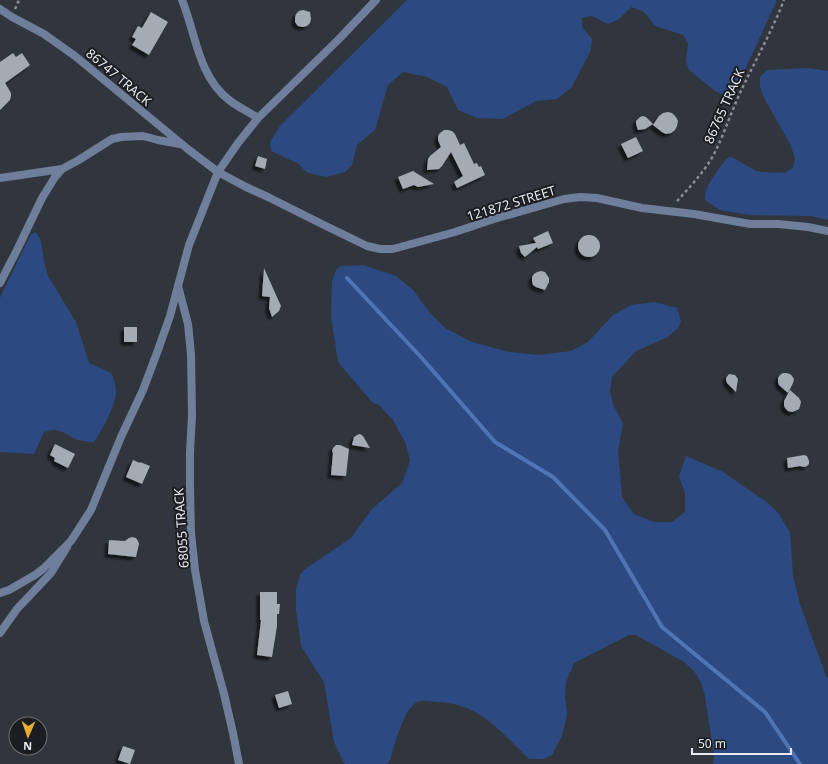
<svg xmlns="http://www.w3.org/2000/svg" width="828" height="764" font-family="'Noto Sans',sans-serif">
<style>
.green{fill:#2c4a81}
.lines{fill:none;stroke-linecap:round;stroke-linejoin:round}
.stream{stroke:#5074b4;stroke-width:4}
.building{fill:#a5abb5;filter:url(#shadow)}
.path{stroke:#8a8e95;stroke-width:2.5;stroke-dasharray:3 3;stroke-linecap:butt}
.minor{stroke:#6e7e9b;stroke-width:8}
.tertiary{stroke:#6e7e9b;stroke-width:8}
.labels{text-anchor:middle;stroke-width:4;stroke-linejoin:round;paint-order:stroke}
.street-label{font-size:13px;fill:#e7ebf0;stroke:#1b1d21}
</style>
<defs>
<filter id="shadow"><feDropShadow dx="-3.5" dy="3.5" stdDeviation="1" flood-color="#0009"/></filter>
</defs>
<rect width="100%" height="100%" fill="#31363e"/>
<path class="green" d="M 407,0 L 777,0 L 734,94 L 724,95 L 715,91 L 689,70 L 686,61 L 688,43 L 683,35 L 655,26 L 644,12 L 631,7 L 618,20 L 608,24 L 592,16 L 582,18 L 582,27 L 592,39 L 591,50 L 572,87 L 557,99 L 536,101 L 503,119 L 477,118 L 458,110 L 447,87 L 427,77 L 403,72 L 388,85 L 375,130 L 357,145 L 352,165 L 345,172 L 326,177 L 316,175 L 306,172 L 299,164 L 271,151 L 270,142 L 280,126 Z
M 809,68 L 828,71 L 828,220 L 811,216 L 750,215 L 720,210 L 705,200 C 703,187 720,168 727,158 L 732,157 L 756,171 L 763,172 L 785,173 L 793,168 L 795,158 L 790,144 L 763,96 L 760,86 L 760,77 L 767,70 Z
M 36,232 L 41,241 L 44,262 L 48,276 L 76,322 L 89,363 L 111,373 C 114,379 116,386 116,392 C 116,405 101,432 94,442 C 89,442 83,441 78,440 C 64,434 61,426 44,432 L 34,454 L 0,452 L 0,298 L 31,234 Z
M 363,265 L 396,276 L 413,290 L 430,313 L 445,328 L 472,342 L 509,352 L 539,355 L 571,351 L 588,342 L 613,315 L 631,305 L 654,302 L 677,308 L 681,321 L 678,328 L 668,337 L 636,351 L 612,377 L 610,391 L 613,405 L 623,423 L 618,451 L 622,497 L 634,514 L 654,522 L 672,522 L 685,512 L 685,493 L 679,477 L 686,456 L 723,472 L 768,503 L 779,514 L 790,533 L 793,576 L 800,604 L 826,676 L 828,678 L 828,764 L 713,764 L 714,756 L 705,696 L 701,682 L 694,671 L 684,662 L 636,635 L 629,635 L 574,663 L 566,682 L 565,696 L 567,714 L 562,736 L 552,755 L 543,759 L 529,759 C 513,743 493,721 473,711 C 462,705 447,702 435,702 C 428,701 419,699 414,704 C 403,713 394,746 390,760 L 387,764 L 345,764 L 343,761 L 334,742 L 324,682 L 301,646 L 296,610 L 296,589 L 300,575 L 305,569 L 351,538 L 372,509 L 402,483 L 410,461 L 406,444 L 393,420 L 379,405 L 373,403 L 338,362 L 331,316 L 332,282 L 336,270 L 341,266 Z"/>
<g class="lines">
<path class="stream" d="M 347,278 L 420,356 L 495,442 L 553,477 L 605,530 L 662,627 L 765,712 L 800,764"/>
</g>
<path class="building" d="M 303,10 L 310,12 L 311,19 L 310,23 L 307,26 L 303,27 L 298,26 L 295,22 L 295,18 L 296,14 L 299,11 Z
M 151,12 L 168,22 L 149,55 L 132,45 L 136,39 L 132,37 L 138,26 L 142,28 Z
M 13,53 L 16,57 L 22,53 L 30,65 L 5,83 L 11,93 L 11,96 L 10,100 L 0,110 L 0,62 Z
M 668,112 L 672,113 L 676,117 L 678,121 L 677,126 L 675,130 L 671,133 L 666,134 L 662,132 L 653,125 L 659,116 L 663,113 Z
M 643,116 L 646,117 L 653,124 L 645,129 L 638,130 L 636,124 L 636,121 L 640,117 Z
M 444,130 L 448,130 L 452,131 L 455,134 L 460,145 L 464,143 L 474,164 L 477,163 L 479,167 L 481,166 L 485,175 L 457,188 L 454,182 L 463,176 L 451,152 L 442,166 L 439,169 L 427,170 L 428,159 L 430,156 L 441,147 L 438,140 L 438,136 L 440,133 Z
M 636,137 L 643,151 L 628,158 L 621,144 Z
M 258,156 L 267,159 L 265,169 L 255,166 Z
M 413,171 L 434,184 L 418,187 L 414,185 L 403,189 L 398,177 Z
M 548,231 L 553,243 L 538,249 L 537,247 L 525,257 L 521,253 L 519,246 L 536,243 L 533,238 Z
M578 246a11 11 0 1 1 22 0a11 11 0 1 1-22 0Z
M 264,268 L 281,306 L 279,311 L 272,317 L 269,308 L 270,297 L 262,296 Z
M 541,271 L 545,272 L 549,278 L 549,282 L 545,290 L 536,287 L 533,285 L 532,281 L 532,277 L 534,274 L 537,272 Z
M 124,327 L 137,327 L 137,342 L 124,342 Z
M 783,373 L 786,373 L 790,374 L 792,376 L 794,379 L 793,383 L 788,393 L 779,385 L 778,382 L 778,378 L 780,375 Z
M 729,374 L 735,375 L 738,379 L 736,392 L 727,383 L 726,380 L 726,378 Z
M 790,390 L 799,398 L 801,402 L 800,406 L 799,409 L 795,411 L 792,412 L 788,411 L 785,408 L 784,405 L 784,401 Z
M 360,434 L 363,436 L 370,448 L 352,445 L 354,437 L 357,435 Z
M 55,444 L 75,454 L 68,468 L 54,461 L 55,458 L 50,455 Z
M 336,445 L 340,445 L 349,449 L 346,476 L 331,475 L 333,453 L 332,451 L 333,448 Z
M 804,455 L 807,456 L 809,461 L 809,464 L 807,466 L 804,467 L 800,466 L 788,468 L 787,458 Z
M 133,460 L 140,463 L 140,462 L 150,466 L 142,484 L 126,477 Z
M 132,537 L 136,538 L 138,541 L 139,544 L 136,557 L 108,554 L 109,540 L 125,541 L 129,538 Z
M 260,592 L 277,592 L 277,604 L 280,604 L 279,614 L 277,614 L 277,626 L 272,657 L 257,655 L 261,620 L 260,620 Z
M 288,691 L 292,704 L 279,708 L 275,695 Z
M 123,746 L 135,750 L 130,764 L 118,760 Z"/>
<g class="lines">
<path class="path" d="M 15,9 L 19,0
M 677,201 C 690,187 703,173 713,156 C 724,135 731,112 741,91 C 755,61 772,31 784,0"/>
<path class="minor" d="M 182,0 C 196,34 198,76 229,100 C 238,107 249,112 258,118
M 0,9 L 12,17 L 44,34 L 75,56 L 189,150 L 218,172 L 246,187 L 268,197 L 328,227 L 367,246 L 380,249 L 393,249 L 455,232 L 494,219 L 564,199 L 580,197 L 597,198 L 642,208 L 694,214 L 750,224 L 778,224 L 808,227 L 828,231
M 0,178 L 62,169
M 0,283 L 17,250 L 42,198 L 55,177 L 62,169 L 77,161 L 112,139 L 121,137 L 143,136 L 158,140 L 180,144
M 178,286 L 188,324 L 191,354 L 192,415 L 190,453 L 190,486 L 191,533 L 195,570 L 204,621 L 224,694 L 233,733 L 239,764
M 0,633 L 17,609 L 51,573 L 67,547"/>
<path class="tertiary" d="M 0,593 L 9,590 L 35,575 L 43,569 L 71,541 L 91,510 L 121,437 L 143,390 L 158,350 L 170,316 L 189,245 L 218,172 L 238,143 L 258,118 L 339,39 L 376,0"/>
</g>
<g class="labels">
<g class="street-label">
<text transform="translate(119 77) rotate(40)" y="5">86747 TRACK</text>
<text transform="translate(724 106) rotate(-66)" y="5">86765 TRACK</text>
<text transform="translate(511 203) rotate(-17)" y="5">121872 STREET</text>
<text transform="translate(181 528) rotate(-94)" y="5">68055 TRACK</text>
</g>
</g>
<g transform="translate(28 736) rotate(182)"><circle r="19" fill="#1b1d21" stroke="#6d6f74"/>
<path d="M0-3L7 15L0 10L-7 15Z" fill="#e6ac36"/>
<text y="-6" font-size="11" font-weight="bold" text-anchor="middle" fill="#e7ebf0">N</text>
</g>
<path d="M692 748v6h99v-6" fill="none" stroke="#e7ebf0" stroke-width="2"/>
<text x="698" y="748" font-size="12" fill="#e7ebf0" stroke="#1b1d21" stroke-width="3" paint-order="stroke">50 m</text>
</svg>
